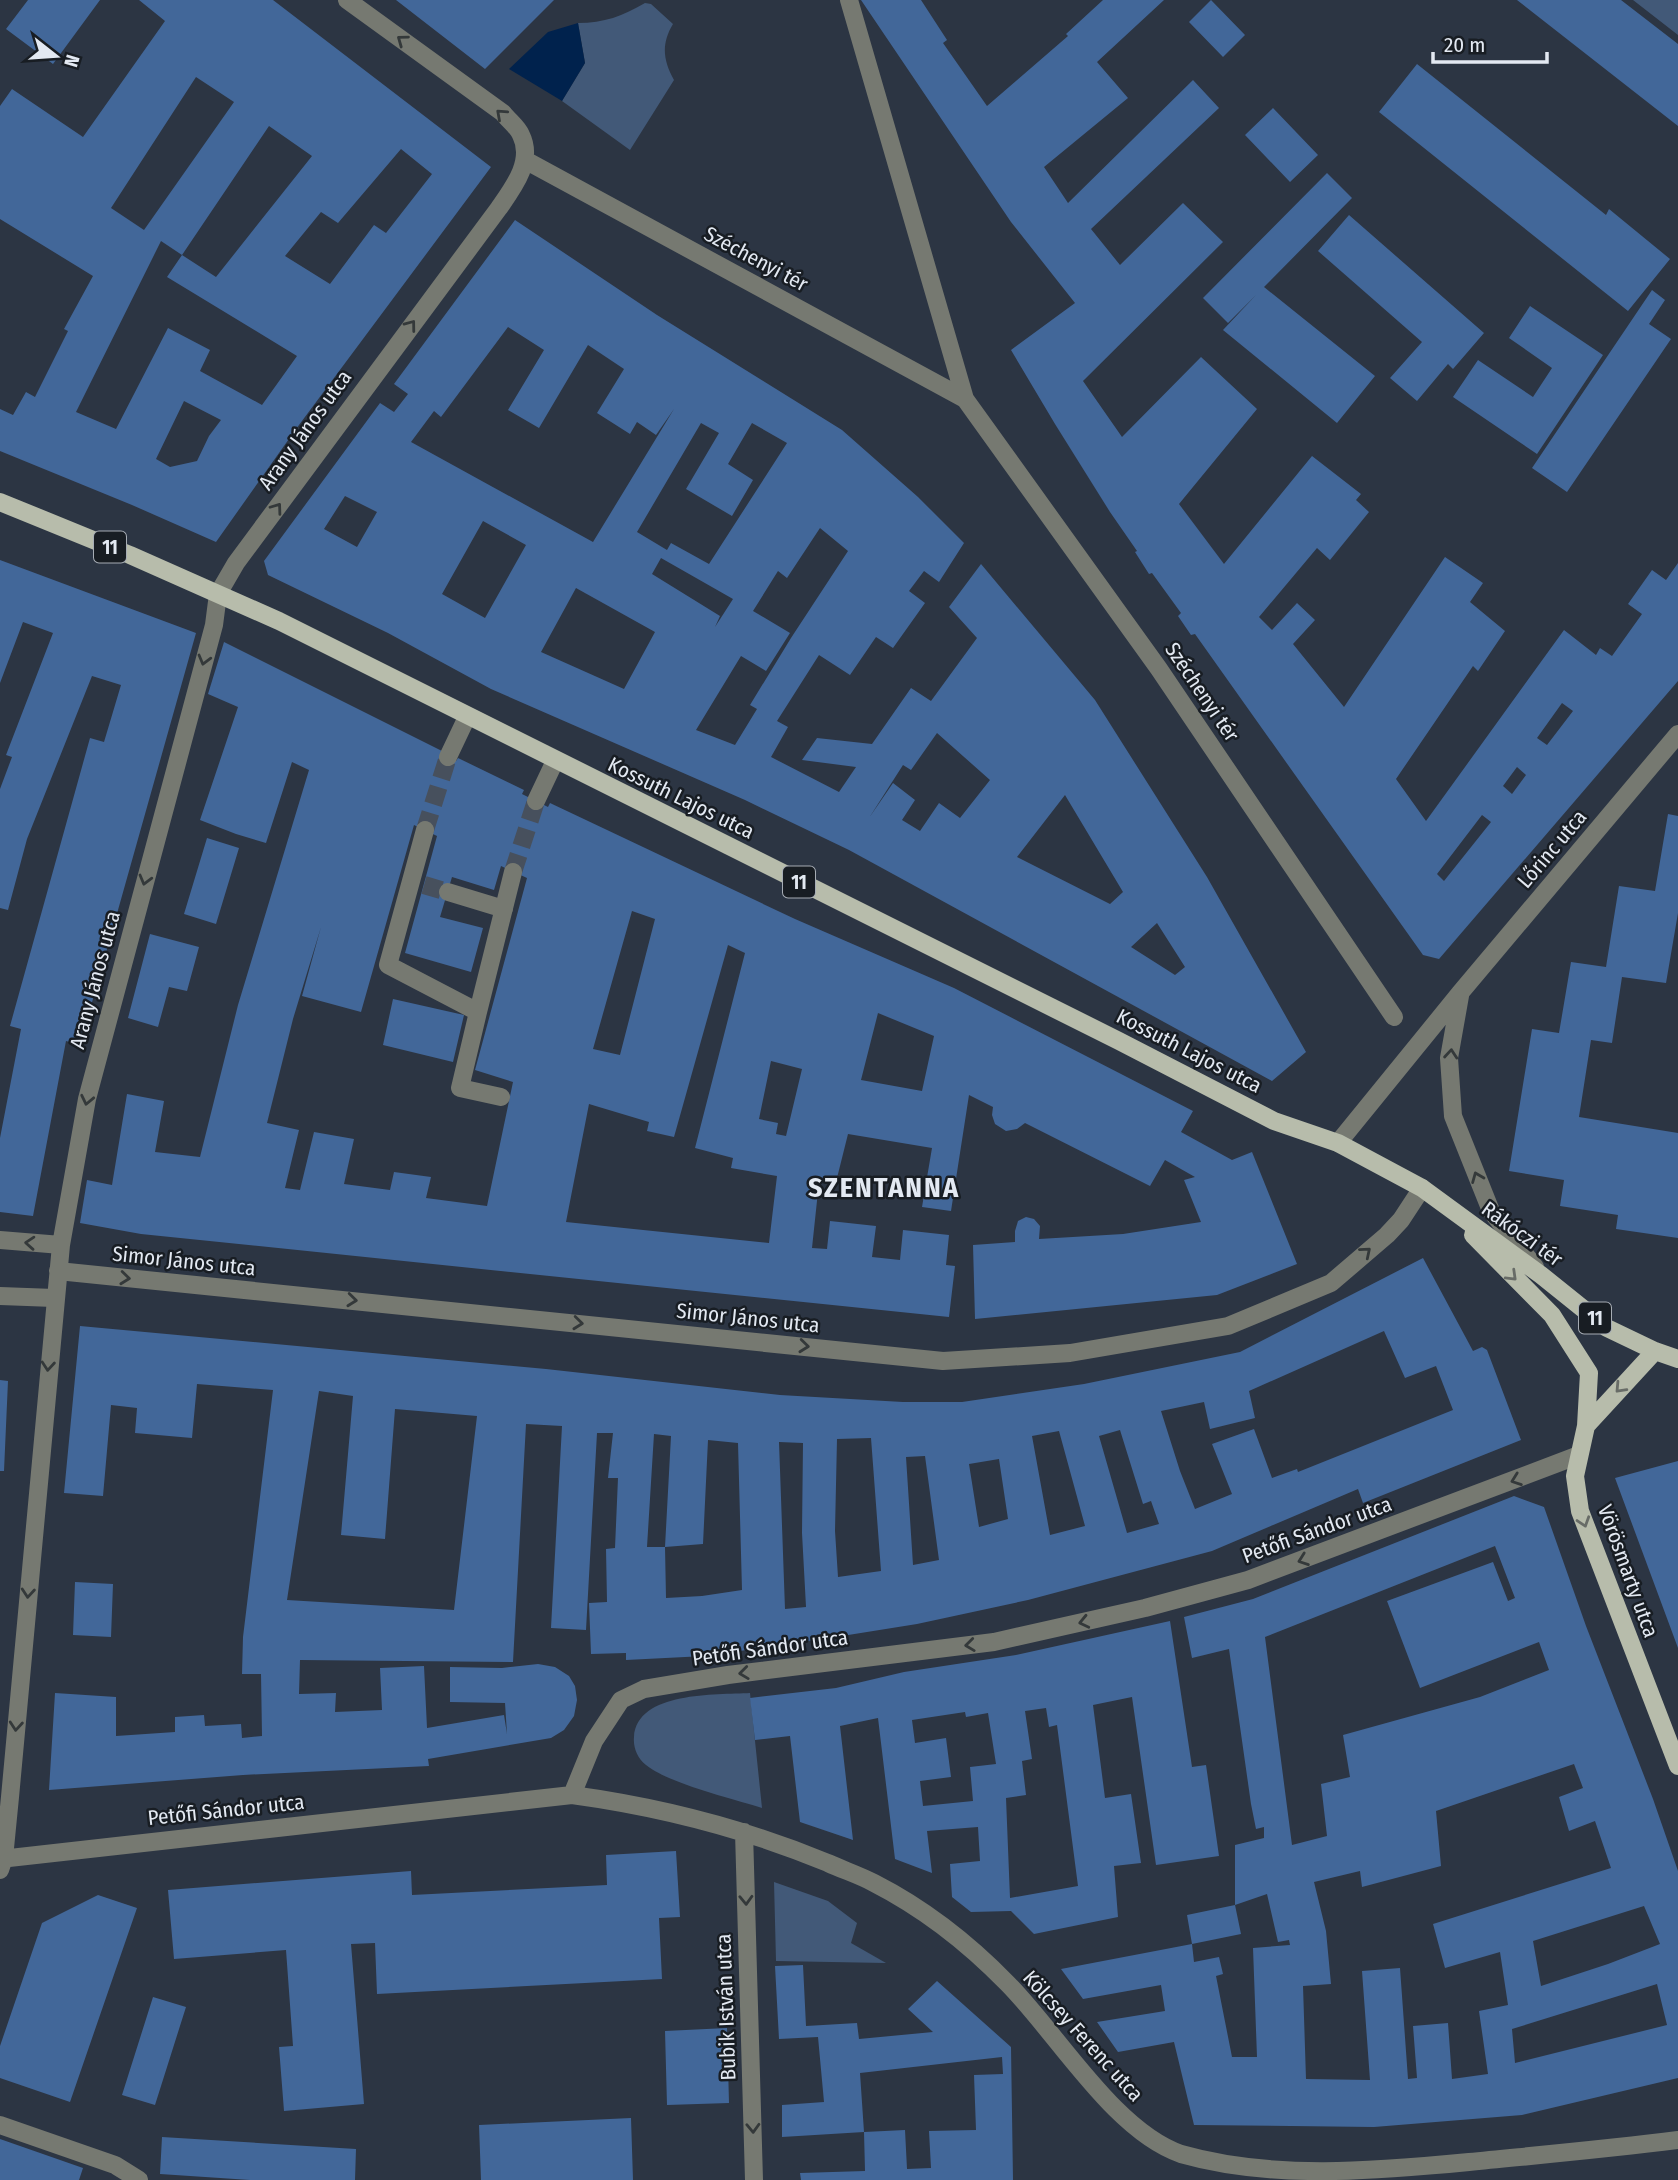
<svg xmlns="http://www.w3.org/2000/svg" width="1678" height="2180" font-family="'Fira Sans Condensed',sans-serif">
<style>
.green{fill:#425978}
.water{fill:#00224d}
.building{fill:#426799;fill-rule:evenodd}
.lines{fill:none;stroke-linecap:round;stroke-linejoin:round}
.minor-tunnel{stroke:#47505d;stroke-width:18;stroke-dasharray:18 9;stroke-linecap:butt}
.minor{stroke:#767971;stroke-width:18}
.major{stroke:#b7bcab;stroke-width:18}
.oneway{stroke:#34393a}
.oneway2{stroke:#686c67}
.labels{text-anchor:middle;stroke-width:5;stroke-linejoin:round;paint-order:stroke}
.shield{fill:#181d23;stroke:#a6acb4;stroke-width:2}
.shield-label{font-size:19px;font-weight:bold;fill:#e3e9f2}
.street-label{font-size:21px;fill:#e3e9f2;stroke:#181d23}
.district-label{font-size:28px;font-weight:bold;letter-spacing:2px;fill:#e3e9f2;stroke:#181d23}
</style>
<rect width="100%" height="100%" fill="#2c3543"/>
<path class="green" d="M 1633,0 L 1678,0 L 1678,35 Z
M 645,3 L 651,4 L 673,24 C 661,44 663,60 674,80 L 630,150 L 562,101 L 585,63 L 578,23 C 604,23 623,16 645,3 Z
M 750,1693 L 762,1808 C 731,1798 670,1784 646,1765 C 637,1758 633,1747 634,1737 C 637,1691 716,1695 750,1693 Z
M 774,1882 L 828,1901 L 857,1923 L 851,1943 L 886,1963 L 776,1961 Z"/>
<path class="water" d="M 578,23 L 585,63 L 562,101 L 509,69 L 548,32 Z"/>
<path class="building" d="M 28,0 L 100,0 L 53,64 L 6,29 Z
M 139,0 L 273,0 L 491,167 L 296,429 L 216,542 L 132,505 L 0,451 L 0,409 L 13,415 L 26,392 L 35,397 L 68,331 L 64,329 L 93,276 L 0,219 L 0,106 L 12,89 L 83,137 L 165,21 ZM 196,77 L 234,102 L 144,230 L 111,208 ZM 269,126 L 312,156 L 216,277 L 182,255 ZM 401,149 L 432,174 L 386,233 L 374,225 L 330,284 L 285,256 L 321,212 L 338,223 ZM 161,241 L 182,255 L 167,277 L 297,356 L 262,405 L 200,371 L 210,350 L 168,328 L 116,429 L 76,412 ZM 184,401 L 221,420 L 209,436 L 197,461 L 170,467 L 156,459 Z
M 396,0 L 554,0 L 485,69 Z
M 861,0 L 921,0 L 947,40 L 943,43 L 987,106 L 1068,36 L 1066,34 L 1103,0 L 1164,0 L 1097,62 L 1128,98 L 1044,167 L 1068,203 L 1193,80 L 1219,108 L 1091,229 L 1120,265 L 1183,203 L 1223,242 L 1083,381 L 1122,437 L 1201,357 L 1257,409 L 1179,504 L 1224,564 L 1312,456 L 1361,494 L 1356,500 L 1369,512 L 1330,560 L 1317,548 L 1259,617 L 1272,630 L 1297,603 L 1315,620 L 1293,644 L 1344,707 L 1445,557 L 1483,583 L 1470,602 L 1505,631 L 1478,671 L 1473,666 L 1396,779 L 1426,821 L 1564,630 L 1596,655 L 1600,648 L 1612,656 L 1642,614 L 1628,604 L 1652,570 L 1666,580 L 1678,563 L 1678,681 L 1439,959 L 1423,955 L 1195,634 L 1191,635 L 1178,616 L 1181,613 L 1152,573 L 1149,574 L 1135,552 L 1137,551 L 1110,512 L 1055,424 L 1011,350 L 1075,303 L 1011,222 ZM 1562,703 L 1573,711 L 1547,745 L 1537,738 ZM 1517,767 L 1526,775 L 1512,794 L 1503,786 ZM 1482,815 L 1491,822 L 1444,881 L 1437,874 Z
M 1211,0 L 1245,35 L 1223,57 L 1189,22 Z
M 1517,0 L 1621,0 L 1678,44 L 1678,126 Z
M 1417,64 L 1606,215 L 1609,209 L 1670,259 L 1628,311 L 1379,112 Z
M 1273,108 L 1318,155 L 1290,182 L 1245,135 Z
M 1327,173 L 1352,198 L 1264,287 L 1375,376 L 1337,423 L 1223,330 L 1256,295 L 1228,323 L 1203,298 Z
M 1349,215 L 1484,333 L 1453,369 L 1448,364 L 1417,401 L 1390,378 L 1422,342 L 1318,251 Z
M 515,220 L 657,315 L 842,430 L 918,497 L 964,543 L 939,582 L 924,571 L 909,591 L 925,603 L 893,648 L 876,637 L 850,675 L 819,655 L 777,721 L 788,727 L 771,757 L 839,792 L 856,767 L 802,760 L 817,738 L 872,744 L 911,688 L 931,701 L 977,638 L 949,607 L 981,564 L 1095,700 L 1207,877 L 1306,1052 L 1272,1081 L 849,850 L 745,800 L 491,689 L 388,633 L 268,575 L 264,561 L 380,403 L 394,412 L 408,394 L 394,384 ZM 508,327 L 544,350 L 508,410 L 539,428 L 588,345 L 624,369 L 597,413 L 630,434 L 637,422 L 656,435 L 674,409 L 593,542 L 411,442 L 434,411 L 441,417 ZM 701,423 L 719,433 L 686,489 L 732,516 L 753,480 L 728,464 L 752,423 L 787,443 L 709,564 L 671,543 L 667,550 L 637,532 ZM 345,496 L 377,512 L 357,547 L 324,529 ZM 483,521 L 526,545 L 485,618 L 442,594 ZM 820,528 L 848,551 L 791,638 L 750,705 L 757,709 L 735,745 L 696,730 L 741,656 L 766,671 L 790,633 L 753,611 L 778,571 L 787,578 ZM 661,558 L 733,599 L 715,627 L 720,616 L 652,574 ZM 576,588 L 655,632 L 624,689 L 541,652 ZM 937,733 L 990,780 L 960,818 L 939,803 L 920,831 L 902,820 L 915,800 L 893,783 L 869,818 L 903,765 L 911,770 ZM 1065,795 L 1123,892 L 1110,904 L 1017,857 ZM 1157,923 L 1185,967 L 1175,975 L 1131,947 Z
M 1652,290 L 1665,300 L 1649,324 L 1671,339 L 1567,492 L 1532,468 Z
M 1530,306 L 1603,355 L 1537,454 L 1453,397 L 1478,360 L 1533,397 L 1552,368 L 1509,338 Z
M 0,560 L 196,633 L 80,1045 L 66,1041 L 33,1216 L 0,1212 L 0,1138 L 21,1029 L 10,1026 L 90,738 L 104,742 L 121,685 L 92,676 L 27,839 L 8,910 L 0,908 L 0,789 L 12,757 L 6,755 L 53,633 L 23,622 L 0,683 Z
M 224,642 L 442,751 L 441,754 L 456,761 L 458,758 L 524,790 L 522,794 L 548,807 L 550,803 L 795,919 L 954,988 L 1193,1111 L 1181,1132 L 1232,1160 L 1252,1152 L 1297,1264 L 1217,1295 L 975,1319 L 973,1245 L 1015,1242 L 1015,1231 L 1018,1221 L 1026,1217 L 1034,1219 L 1040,1226 L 1039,1239 L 1123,1234 L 1201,1222 L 1184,1180 L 1195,1177 L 1165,1160 L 1150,1186 L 1025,1123 L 1017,1129 L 1006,1131 L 995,1124 L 992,1115 L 993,1107 L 969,1095 L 951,1211 L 922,1207 L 932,1148 L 848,1134 L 835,1186 L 819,1182 L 812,1248 L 827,1249 L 830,1221 L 876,1226 L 872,1257 L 900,1260 L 903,1230 L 949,1235 L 946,1265 L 955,1266 L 949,1317 L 141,1234 L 80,1223 L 87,1180 L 112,1185 L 127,1094 L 164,1101 L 155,1152 L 200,1157 L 238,1005 L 309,770 L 292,762 L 266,843 L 236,834 L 200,820 L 238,707 L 208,694 ZM 414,825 L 437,836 L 405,953 L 471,972 L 483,928 L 440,917 L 452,877 L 494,890 L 501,866 L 527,878 L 475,1070 L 513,1082 L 487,1206 L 426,1198 L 431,1177 L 394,1172 L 390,1190 L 344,1184 L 354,1139 L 314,1132 L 300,1190 L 285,1188 L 299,1130 L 267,1123 L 293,1019 L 321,927 L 302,996 L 361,1012 ZM 632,911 L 655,919 L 620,1055 L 593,1049 ZM 728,945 L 745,953 L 695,1148 L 733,1158 L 731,1168 L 777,1176 L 769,1243 L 566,1222 L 589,1104 L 649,1122 L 647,1131 L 674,1137 ZM 878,1013 L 934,1036 L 922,1091 L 861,1080 ZM 771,1061 L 802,1069 L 786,1136 L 776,1134 L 778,1123 L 759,1119 Z
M 1668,814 L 1678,816 L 1678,913 L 1666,983 L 1622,977 L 1612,1043 L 1591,1040 L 1579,1117 L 1678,1133 L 1678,1238 L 1616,1229 L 1618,1215 L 1560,1206 L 1564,1180 L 1509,1171 L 1532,1029 L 1559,1033 L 1571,962 L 1606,967 L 1619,886 L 1655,891 Z
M 207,838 L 239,848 L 216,924 L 184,914 Z
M 150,934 L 199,947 L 187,991 L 169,987 L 158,1027 L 128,1018 Z
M 393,999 L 464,1015 L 453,1062 L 383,1045 Z
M 1423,1258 L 1473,1351 L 1482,1347 L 1487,1350 L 1521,1440 L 1363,1503 L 1358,1489 L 1212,1551 L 1028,1600 L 917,1624 L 842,1636 L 705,1656 L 626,1660 L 626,1653 L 591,1654 L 589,1603 L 607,1602 L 606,1549 L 615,1548 L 618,1478 L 608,1478 L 613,1433 L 597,1433 L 586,1630 L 551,1628 L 562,1426 L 526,1424 L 513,1662 L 300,1660 L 299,1694 L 336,1693 L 335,1712 L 382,1710 L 380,1668 L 424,1666 L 427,1728 L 504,1715 L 507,1734 L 505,1703 L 450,1702 L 450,1667 L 502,1668 L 538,1664 L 555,1667 L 569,1676 L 575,1686 L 577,1700 L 574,1716 L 564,1730 L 551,1738 L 428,1759 L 429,1766 L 243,1775 L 49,1790 L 55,1693 L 116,1697 L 116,1736 L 175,1732 L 175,1717 L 204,1715 L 205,1726 L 241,1724 L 242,1738 L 262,1736 L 261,1674 L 242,1674 L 243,1637 L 273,1390 L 197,1384 L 192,1438 L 135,1433 L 137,1408 L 111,1405 L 103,1496 L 64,1493 L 80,1326 L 546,1369 L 780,1395 L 903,1402 L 962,1402 L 1084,1384 L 1240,1352 ZM 1384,1331 L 1405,1378 L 1436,1366 L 1453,1410 L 1298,1472 L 1297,1469 L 1272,1478 L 1254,1429 L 1212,1444 L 1232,1494 L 1195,1509 L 1180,1471 L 1161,1411 L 1204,1402 L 1210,1429 L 1255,1418 L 1249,1391 ZM 319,1391 L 353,1396 L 341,1535 L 385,1539 L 395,1409 L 477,1416 L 454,1610 L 287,1600 ZM 1120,1430 L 1143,1504 L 1151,1501 L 1159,1524 L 1127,1533 L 1099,1436 ZM 1059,1431 L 1085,1526 L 1050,1535 L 1032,1436 ZM 654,1434 L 671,1436 L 665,1547 L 703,1544 L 708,1440 L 738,1443 L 742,1590 L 702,1596 L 666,1598 L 665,1547 L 647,1547 ZM 871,1438 L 881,1571 L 838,1577 L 835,1531 L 837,1439 ZM 779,1442 L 803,1443 L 802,1533 L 806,1607 L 785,1609 ZM 925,1456 L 939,1560 L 913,1565 L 906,1457 ZM 999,1459 L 1008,1519 L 979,1527 L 969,1464 Z
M 0,1380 L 8,1381 L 4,1471 L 0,1471 Z
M 1678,1461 L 1678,1648 L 1615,1478 Z
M 1514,1496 L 1544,1507 L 1586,1626 L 1653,1799 L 1678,1871 L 1678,2078 L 1522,2115 L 1374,2127 L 1194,2125 L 1174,2042 L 1118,2052 L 1097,2022 L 1165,2011 L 1161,1985 L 1083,1999 L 1061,1969 L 1192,1944 L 1187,1915 L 1235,1905 L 1235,1845 L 1264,1838 L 1264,1827 L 1256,1829 L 1251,1804 L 1229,1649 L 1192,1658 L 1184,1617 L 1253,1599 ZM 1495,1546 L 1515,1598 L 1508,1601 L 1493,1562 L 1387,1601 L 1420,1688 L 1539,1642 L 1549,1670 L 1480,1697 L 1343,1735 L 1350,1777 L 1321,1784 L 1327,1836 L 1292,1845 L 1265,1637 ZM 1574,1764 L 1583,1788 L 1559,1797 L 1569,1831 L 1595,1821 L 1611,1868 L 1433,1924 L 1445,1968 L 1500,1952 L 1508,2005 L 1479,2011 L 1488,2074 L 1452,2079 L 1448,2023 L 1413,2026 L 1417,2078 L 1408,2079 L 1400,1968 L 1362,1971 L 1370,2080 L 1306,2079 L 1303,1986 L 1331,1984 L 1326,1931 L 1314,1882 L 1360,1871 L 1362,1887 L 1441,1866 L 1436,1811 ZM 1267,1894 L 1278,1942 L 1289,1940 L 1290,1945 L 1253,1948 L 1257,2057 L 1232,2057 L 1216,1976 L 1223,1974 L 1219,1957 L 1194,1962 L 1192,1944 L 1241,1934 L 1235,1905 ZM 1644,1906 L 1660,1944 L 1608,1964 L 1541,1986 L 1533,1941 ZM 1657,1984 L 1667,2025 L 1515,2063 L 1512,2029 Z
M 75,1582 L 113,1584 L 111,1637 L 73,1635 Z
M 1170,1621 L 1192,1767 L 1206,1765 L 1219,1856 L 1156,1865 L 1132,1697 L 1093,1705 L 1105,1798 L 1131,1794 L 1141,1863 L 1114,1866 L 1118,1917 L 1034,1934 L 1011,1911 L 971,1912 L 952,1897 L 950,1864 L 980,1861 L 978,1827 L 927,1831 L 932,1873 L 895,1859 L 878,1718 L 840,1726 L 853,1840 L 800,1822 L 790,1736 L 755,1740 L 750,1698 L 836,1688 L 904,1672 L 1016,1655 ZM 1046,1708 L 1049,1727 L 1057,1725 L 1078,1886 L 1010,1898 L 1006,1798 L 1026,1795 L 1022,1761 L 1032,1759 L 1025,1711 ZM 965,1712 L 966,1717 L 988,1713 L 996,1764 L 970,1767 L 973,1801 L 923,1806 L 920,1781 L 951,1777 L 946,1738 L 915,1743 L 912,1720 Z
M 676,1851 L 680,1917 L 659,1918 L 662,1979 L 377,1994 L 375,1943 L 351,1944 L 364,2104 L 284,2111 L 279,2047 L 293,2046 L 286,1950 L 174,1959 L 168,1890 L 411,1871 L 412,1895 L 607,1885 L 606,1855 Z
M 98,1895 L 137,1908 L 70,2102 L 0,2078 L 0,2046 L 42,1923 Z
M 803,1965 L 806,2026 L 857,2023 L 859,2039 L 933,2032 L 908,2009 L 937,1981 L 1011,2047 L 1013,2180 L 801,2180 L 800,2173 L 865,2171 L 864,2132 L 905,2130 L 907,2169 L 931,2168 L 929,2131 L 976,2130 L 974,2075 L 1003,2074 L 1002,2057 L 860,2073 L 864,2132 L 782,2137 L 782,2105 L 824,2102 L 818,2037 L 779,2039 L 775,1966 Z
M 153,1997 L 186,2007 L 155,2105 L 122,2095 Z
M 727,2028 L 729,2103 L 667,2105 L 665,2031 Z
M 631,2118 L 633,2180 L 481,2180 L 479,2125 Z
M 162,2137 L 356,2149 L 355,2180 L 250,2180 L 160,2174 Z
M 0,2139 L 83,2168 L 79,2180 L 0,2180 Z"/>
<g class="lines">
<path class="minor-tunnel" d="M 425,830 L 448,757
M 513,872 L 536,801
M 424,885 L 448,892"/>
<path class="minor" d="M 849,0 L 965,399
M 525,160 L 965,399 L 1159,669 L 1394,1017
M 448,757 L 467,717
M 536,801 L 555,761
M 425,830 L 388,965 L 478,1012 L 513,872
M 448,892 L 504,909
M 1460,996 L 1449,1058 L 1453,1116 L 1491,1211 L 1535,1267
M 478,1012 L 460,1088 L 501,1097
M 1338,1143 L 1460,993 L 1678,734
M 0,1240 L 61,1245
M 58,1271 L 943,1361 L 1070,1353 L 1228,1326 L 1331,1283 L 1387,1235 L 1401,1220 L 1422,1188
M 0,1296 L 54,1298
M 572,1795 L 594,1741 L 621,1700 L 644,1689 L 728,1675 L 994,1642 L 1145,1608 L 1248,1580 L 1579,1455
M 744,1832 L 754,2180
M 0,1859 L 572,1795 C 660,1807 746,1829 828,1863 C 843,1870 859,1875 874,1883 C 923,1908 968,1943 1007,1983 C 1057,2033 1114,2131 1181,2154 C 1272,2180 1375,2171 1469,2162 C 1539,2155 1608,2149 1678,2140
M 0,1870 L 4,1858 L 10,1797 L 61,1245 L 87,1099 L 214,625 L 218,594 L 236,563 L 499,208 C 513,188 534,161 521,135 C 518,127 508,120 503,113 L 347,0
M 0,2125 L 115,2165 L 139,2180"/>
<path class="major" d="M 0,502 L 130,555 L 279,621 L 1119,1041 L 1274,1121 L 1338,1143 L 1422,1188 L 1541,1275 L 1607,1328 L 1655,1351 L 1678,1359
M 1473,1235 L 1552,1315 L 1589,1373 L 1586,1426 L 1575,1476 L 1580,1511 L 1678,1766
M 1586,1426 L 1655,1351"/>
</g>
<defs><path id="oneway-chevron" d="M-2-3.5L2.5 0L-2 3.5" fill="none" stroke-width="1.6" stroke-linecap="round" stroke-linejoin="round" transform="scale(1.75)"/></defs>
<g class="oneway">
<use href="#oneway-chevron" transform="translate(402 40) rotate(-144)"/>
<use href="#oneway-chevron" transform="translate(501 114) rotate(-138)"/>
<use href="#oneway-chevron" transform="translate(411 325) rotate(-53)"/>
<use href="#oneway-chevron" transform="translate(277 508) rotate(-54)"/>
<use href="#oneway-chevron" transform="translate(204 660) rotate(105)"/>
<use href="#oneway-chevron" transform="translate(145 880) rotate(105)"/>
<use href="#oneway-chevron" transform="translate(1451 1054) rotate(-85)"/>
<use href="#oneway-chevron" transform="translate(87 1100) rotate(102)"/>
<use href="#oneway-chevron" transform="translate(1477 1177) rotate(-112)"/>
<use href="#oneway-chevron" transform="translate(30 1243) rotate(-176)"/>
<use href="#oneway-chevron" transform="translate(1366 1252) rotate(-40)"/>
<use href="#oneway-chevron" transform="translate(125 1278) rotate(6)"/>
<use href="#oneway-chevron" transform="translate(352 1300) rotate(6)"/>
<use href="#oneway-chevron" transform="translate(578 1323) rotate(6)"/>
<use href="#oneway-chevron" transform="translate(804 1346) rotate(6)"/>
<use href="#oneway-chevron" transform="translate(48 1366) rotate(95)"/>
<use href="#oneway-chevron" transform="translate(1516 1480) rotate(160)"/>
<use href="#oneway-chevron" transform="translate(1303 1560) rotate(160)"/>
<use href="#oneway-chevron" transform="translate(28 1593) rotate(95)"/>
<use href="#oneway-chevron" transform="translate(1084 1622) rotate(167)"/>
<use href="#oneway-chevron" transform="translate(970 1645) rotate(173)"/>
<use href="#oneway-chevron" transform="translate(744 1673) rotate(173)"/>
<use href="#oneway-chevron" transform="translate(16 1726) rotate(95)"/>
<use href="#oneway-chevron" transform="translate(746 1900) rotate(88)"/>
<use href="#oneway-chevron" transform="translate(753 2128) rotate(88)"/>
</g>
<g class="oneway2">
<use href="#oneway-chevron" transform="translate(1512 1276) rotate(44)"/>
<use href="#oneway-chevron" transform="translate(1620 1388) rotate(133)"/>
<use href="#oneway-chevron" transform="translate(1584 1522) rotate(72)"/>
</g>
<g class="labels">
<g class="shield">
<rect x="94" y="531.5" width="32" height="31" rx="5"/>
<rect x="783" y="866.5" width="32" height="31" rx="5"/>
<rect x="1579" y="1302.5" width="32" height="31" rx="5"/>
</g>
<g class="shield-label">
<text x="110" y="554">11</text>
<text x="799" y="889">11</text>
<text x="1595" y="1325">11</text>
</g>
<g class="street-label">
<text transform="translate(756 259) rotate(28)" y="7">Széchenyi tér</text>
<text transform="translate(305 430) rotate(-54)" y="7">Arany János utca</text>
<text transform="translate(1202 692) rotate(56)" y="7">Széchenyi tér</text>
<text transform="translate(681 798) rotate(26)" y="7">Kossuth Lajos utca</text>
<text transform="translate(1552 849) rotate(-50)" y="7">Lőrinc utca</text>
<text transform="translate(95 980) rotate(-75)" y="7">Arany János utca</text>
<text transform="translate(1189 1051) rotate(27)" y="7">Kossuth Lajos utca</text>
<text transform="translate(1522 1234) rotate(36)" y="7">Rákóczi tér</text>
<text transform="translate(184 1261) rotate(6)" y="7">Simor János utca</text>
<text transform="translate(748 1318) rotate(6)" y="7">Simor János utca</text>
<text transform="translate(1317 1530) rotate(-20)" y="7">Petőfi Sándor utca</text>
<text transform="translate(1628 1571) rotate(70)" y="7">Vörösmarty utca</text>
<text transform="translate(770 1648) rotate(-8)" y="7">Petőfi Sándor utca</text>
<text transform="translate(226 1810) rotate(-6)" y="7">Petőfi Sándor utca</text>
<text transform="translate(726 2007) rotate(-92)" y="7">Bubik István utca</text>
<text transform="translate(1083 2036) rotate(48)" y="7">Kölcsey Ferenc utca</text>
</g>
<g class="district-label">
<text x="884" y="1197">SZENTANNA</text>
</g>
</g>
<g transform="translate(56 56) rotate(107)" stroke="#181d23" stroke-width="5" paint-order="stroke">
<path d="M0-5L12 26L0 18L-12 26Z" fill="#e3e9f2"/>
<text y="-10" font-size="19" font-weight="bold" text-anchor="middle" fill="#e3e9f2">N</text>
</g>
<path d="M1433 52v10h114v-10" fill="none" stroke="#e3e9f2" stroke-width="3.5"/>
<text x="1444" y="52" font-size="21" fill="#e3e9f2" stroke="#181d23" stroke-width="5" paint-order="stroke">20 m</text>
</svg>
